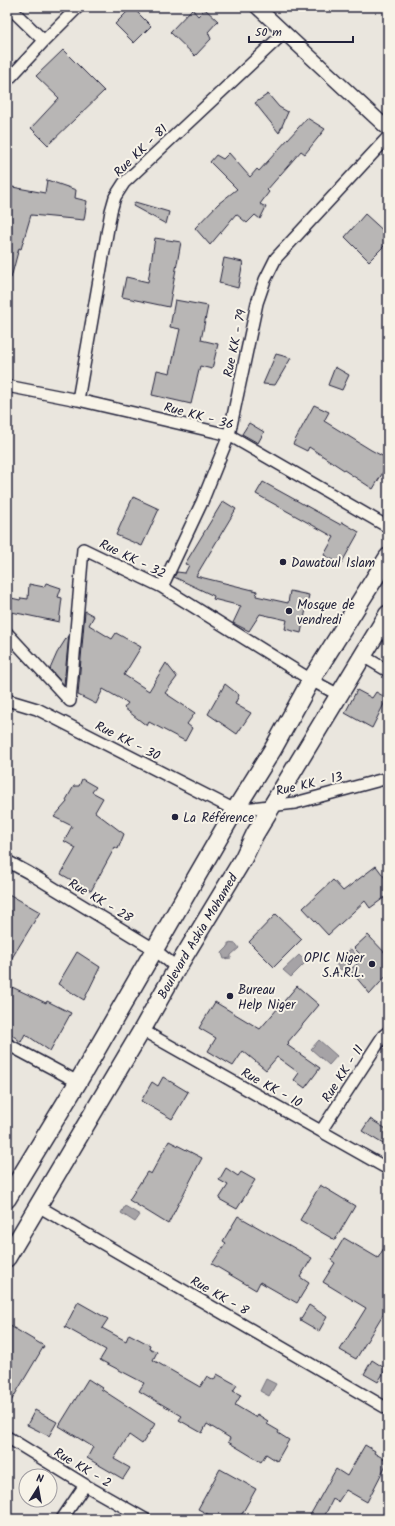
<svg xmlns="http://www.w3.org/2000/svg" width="395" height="1526" font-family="Kalam,sans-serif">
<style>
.water{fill:#a6a3a6;stroke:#716f7b}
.building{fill:#b8b6b5;stroke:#22223b}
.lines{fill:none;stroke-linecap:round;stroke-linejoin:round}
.minor-casing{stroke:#22223b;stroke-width:14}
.tertiary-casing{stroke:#22223b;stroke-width:16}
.primary-casing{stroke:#22223b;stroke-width:20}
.minor{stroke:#f7f3e8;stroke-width:11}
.tertiary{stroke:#f7f3e8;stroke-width:13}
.primary{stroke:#f7f3e8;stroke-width:17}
.poi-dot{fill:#22223b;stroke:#f7f3e8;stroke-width:1.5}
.labels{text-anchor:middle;stroke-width:4;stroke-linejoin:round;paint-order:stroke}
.street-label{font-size:13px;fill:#22223b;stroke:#f7f3e8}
.poi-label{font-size:13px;fill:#22223b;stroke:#f7f3e8;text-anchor:start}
</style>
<rect width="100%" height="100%" fill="#eae6de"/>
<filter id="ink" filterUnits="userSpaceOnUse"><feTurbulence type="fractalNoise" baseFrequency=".025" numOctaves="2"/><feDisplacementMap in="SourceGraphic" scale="8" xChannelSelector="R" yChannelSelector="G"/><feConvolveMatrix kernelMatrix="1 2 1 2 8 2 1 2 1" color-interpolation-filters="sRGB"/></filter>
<g filter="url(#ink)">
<path class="water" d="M 228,943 L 236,944 L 239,948 L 231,955 L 231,958 L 224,959 L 222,953 L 228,947 Z
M 351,949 L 358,957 L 341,970 L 334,962 Z
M 299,955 L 306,962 L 291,977 L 283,970 Z
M 319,1040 L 337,1056 L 329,1065 L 311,1049 Z
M 125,1206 L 140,1215 L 135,1222 L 121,1213 Z
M 266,1379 L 276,1384 L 269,1396 L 260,1391 Z"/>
<path class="building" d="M 132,7 L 151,26 L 134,43 L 115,24 Z
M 192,9 L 198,16 L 205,9 L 218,21 L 208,32 L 211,39 L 195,56 L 170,32 Z
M 63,50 L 104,91 L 48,145 L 31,128 L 59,98 L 36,76 Z
M 268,94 L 279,107 L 288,112 L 279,133 L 255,103 Z
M 307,118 L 325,129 L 305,154 L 301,151 L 267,190 L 269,192 L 260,204 L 266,207 L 260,219 L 255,215 L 247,223 L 236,214 L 210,245 L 195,228 L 218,204 L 237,189 L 210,162 L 216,155 L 223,159 L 229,153 L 250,177 L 257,169 L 259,171 Z
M 47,180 L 76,190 L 75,198 L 87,201 L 84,220 L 31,215 L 21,249 L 19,248 L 11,278 L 7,278 L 7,186 L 45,193 Z
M 135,202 L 169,212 L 166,224 L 133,206 Z
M 365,214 L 388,235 L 388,242 L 369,261 L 345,237 Z
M 155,238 L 181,242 L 169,307 L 122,297 L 126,277 L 148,282 Z
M 224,258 L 243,262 L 238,288 L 219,283 Z
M 175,300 L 208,306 L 201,340 L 218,344 L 212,369 L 200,366 L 191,404 L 152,395 L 157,370 L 170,373 L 180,329 L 170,327 Z
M 276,354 L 291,358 L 275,385 L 263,384 Z
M 335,367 L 349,375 L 342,390 L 328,385 Z
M 314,405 L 329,412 L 324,421 L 371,450 L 388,459 L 388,464 L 373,489 L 309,447 L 307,451 L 293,444 Z
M 249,423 L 264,432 L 258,443 L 242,434 Z
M 263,482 L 341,525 L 342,522 L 359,532 L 341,564 L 324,555 L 334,537 L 256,494 Z
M 133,497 L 159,509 L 142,546 L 116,535 Z
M 223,501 L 236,509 L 196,576 L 257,591 L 256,596 L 288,603 L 290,591 L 309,595 L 301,633 L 285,629 L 287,620 L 260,614 L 249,631 L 233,623 L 241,606 L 213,599 L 214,596 L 174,577 L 177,572 L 185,573 L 189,565 L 185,564 Z
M 46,583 L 61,588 L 58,597 L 62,598 L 59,622 L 7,611 L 7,597 L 20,600 L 21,598 L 28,599 L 29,584 L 44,587 Z
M 85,611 L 94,616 L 89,625 L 112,639 L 116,633 L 141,647 L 124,675 L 149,691 L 166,663 L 177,677 L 165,693 L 195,713 L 187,724 L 192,728 L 185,741 L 149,722 L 147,726 L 124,708 L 128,703 L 103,689 L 96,704 L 78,695 Z
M 69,634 L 64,685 L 50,669 L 57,653 Z
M 225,684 L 239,695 L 235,704 L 251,713 L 237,734 L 208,714 Z
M 357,690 L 372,698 L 376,692 L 387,698 L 372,728 L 345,713 Z
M 82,779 L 96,787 L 92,792 L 103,798 L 95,812 L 124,834 L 118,849 L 115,847 L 91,891 L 61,874 L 76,848 L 64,841 L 72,826 L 54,817 L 67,802 L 66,800 L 74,786 L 79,786 Z
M 376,866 L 388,882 L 388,895 L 370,908 L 365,901 L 328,935 L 303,908 L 333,880 L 343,891 Z
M 7,893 L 40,912 L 7,966 Z
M 276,914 L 302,939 L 274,967 L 249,942 Z
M 368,935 L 388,956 L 388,974 L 370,994 L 350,970 L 364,958 L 354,948 Z
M 77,952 L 100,967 L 84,1000 L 58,984 Z
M 297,986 L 319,1005 L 288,1042 L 289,1043 L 287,1045 L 320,1068 L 305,1088 L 294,1080 L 299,1073 L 277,1057 L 266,1070 L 243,1051 L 233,1066 L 208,1051 L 216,1038 L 199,1028 L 215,1002 L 260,1029 Z
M 12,987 L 46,1003 L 47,1001 L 71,1013 L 50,1051 L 25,1034 L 21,1042 L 7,1031 L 7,1008 Z
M 163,1077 L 188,1092 L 172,1119 L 141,1101 L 152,1082 L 158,1086 Z
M 370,1119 L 388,1130 L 388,1147 L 362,1131 Z
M 169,1141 L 202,1158 L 168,1224 L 129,1200 L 147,1172 L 151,1174 Z
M 226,1168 L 238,1176 L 241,1172 L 255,1180 L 237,1209 L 219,1199 L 228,1185 L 219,1180 Z
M 320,1185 L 355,1206 L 335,1240 L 300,1220 Z
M 238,1216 L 312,1258 L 300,1277 L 309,1283 L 297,1303 L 260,1282 L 256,1290 L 212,1264 L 226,1243 L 223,1241 Z
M 344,1238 L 378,1258 L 388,1241 L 388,1306 L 356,1359 L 340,1350 L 366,1308 L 323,1282 L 335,1263 L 331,1260 Z
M 78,1302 L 108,1319 L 102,1328 L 126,1341 L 129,1334 L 150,1345 L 149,1348 L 157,1352 L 153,1360 L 200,1387 L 207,1376 L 214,1380 L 217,1374 L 237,1385 L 233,1391 L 241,1395 L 235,1405 L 255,1417 L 257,1414 L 268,1421 L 267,1424 L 279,1431 L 278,1433 L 289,1440 L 277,1461 L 266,1454 L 261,1462 L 228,1442 L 230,1438 L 207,1424 L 202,1433 L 179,1420 L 182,1416 L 139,1391 L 144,1383 L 100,1360 L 106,1350 L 65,1327 Z
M 309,1305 L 327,1317 L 319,1331 L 300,1320 Z
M 7,1324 L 44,1346 L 7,1408 Z
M 372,1360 L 386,1369 L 378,1382 L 364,1374 Z
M 88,1379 L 102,1388 L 101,1389 L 155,1424 L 142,1444 L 129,1435 L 114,1459 L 130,1468 L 123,1479 L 87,1458 L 93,1447 L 59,1426 Z
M 35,1410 L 57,1422 L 49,1436 L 27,1425 Z
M 365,1445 L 375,1451 L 374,1453 L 388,1461 L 367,1502 L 346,1490 L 338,1502 L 333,1499 L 323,1519 L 308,1519 L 336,1469 L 347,1476 Z
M 220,1469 L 256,1489 L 239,1519 L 217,1519 L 198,1509 Z"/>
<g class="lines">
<defs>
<path id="minor" d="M 9,7 L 44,41
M 7,81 L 44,41 L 78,7
M 7,386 L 78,400 L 229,435 L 388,527
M 78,400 L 111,211 L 115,197 L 124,183 L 285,32
M 162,587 L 202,502 L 229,435 L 257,303 L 265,280 L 276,258 L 388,137
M 7,633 L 70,701 L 83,549 L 162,587 L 311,680 L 339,695
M 363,656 L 388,671
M 7,700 L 37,709 L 235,810 L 295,803 L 388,778
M 7,861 L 29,873 L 154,949 L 177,968
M 142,1030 L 388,1169
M 7,1044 L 78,1082
M 321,1131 L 383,1036 L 388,1032
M 38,1206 L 388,1409
M 7,1437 L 85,1485 L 145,1519
M 62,1519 L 85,1485"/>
<path id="tertiary" d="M 257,7 L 388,129"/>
<g id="primary">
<path d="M 7,1199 L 78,1082 L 235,810 L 273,749 L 311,680 L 388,557"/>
<path id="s1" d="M 7,1258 L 142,1030 L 177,968 L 243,859 L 255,834 L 388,614"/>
</g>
</defs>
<use href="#minor" class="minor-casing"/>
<use href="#tertiary" class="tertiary-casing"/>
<use href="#primary" class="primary-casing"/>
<use href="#minor" class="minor"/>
<use href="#tertiary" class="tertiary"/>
<use href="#primary" class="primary"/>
</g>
</g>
<g class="poi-dot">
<circle cx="283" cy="562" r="4"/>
<circle cx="289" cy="611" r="4"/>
<circle cx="175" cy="817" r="4"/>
<circle cx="372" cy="964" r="4"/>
<circle cx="230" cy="996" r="4"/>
</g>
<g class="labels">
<g class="street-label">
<text transform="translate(140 150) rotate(-44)" y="5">Rue KK - 81</text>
<text transform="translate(234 343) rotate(-78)" y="5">Rue KK - 79</text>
<text transform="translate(199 415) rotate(15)" y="5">Rue KK - 36</text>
<text transform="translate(133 558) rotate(26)" y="5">Rue KK - 32</text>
<text transform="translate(128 740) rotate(27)" y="5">Rue KK - 30</text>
<text transform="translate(309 783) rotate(-13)" y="5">Rue KK - 13</text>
<text transform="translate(101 900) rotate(31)" y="5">Rue KK - 28</text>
<text dy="5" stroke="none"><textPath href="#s1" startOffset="374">Boulevard Askia Mohamed</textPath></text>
<text transform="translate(342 1073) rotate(-57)" y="5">Rue KK - 11</text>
<text transform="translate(272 1087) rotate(29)" y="5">Rue KK - 10</text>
<text transform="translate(220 1295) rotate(30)" y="5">Rue KK - 8</text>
<text transform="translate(83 1467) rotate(31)" y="5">Rue KK - 2</text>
</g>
<g class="poi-label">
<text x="291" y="567">Dawatoul Islam</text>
<text x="297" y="609">Mosque de<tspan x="297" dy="15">vendredi</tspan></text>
<text x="183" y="822">La Référence</text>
<text x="364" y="962" text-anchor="end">OPIC Niger<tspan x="364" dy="15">S.A.R.L.</tspan></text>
<text x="238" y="994">Bureau<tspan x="238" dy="15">Help Niger</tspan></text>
</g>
</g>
<rect width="395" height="1526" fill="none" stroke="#f7f3e8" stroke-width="24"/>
<rect x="12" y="12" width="371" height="1502" fill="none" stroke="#22223b" stroke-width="1.5" filter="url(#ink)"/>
<g transform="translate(38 1488) rotate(11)"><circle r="19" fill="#f7f3e8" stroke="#a29fa3"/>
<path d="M0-3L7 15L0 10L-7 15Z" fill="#22223b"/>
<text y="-6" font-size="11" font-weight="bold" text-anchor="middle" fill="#22223b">N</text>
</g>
<path d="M249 36v6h104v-6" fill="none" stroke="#22223b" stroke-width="2"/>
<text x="255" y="36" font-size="12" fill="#22223b" stroke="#f7f3e8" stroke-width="3" paint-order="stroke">50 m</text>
</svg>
